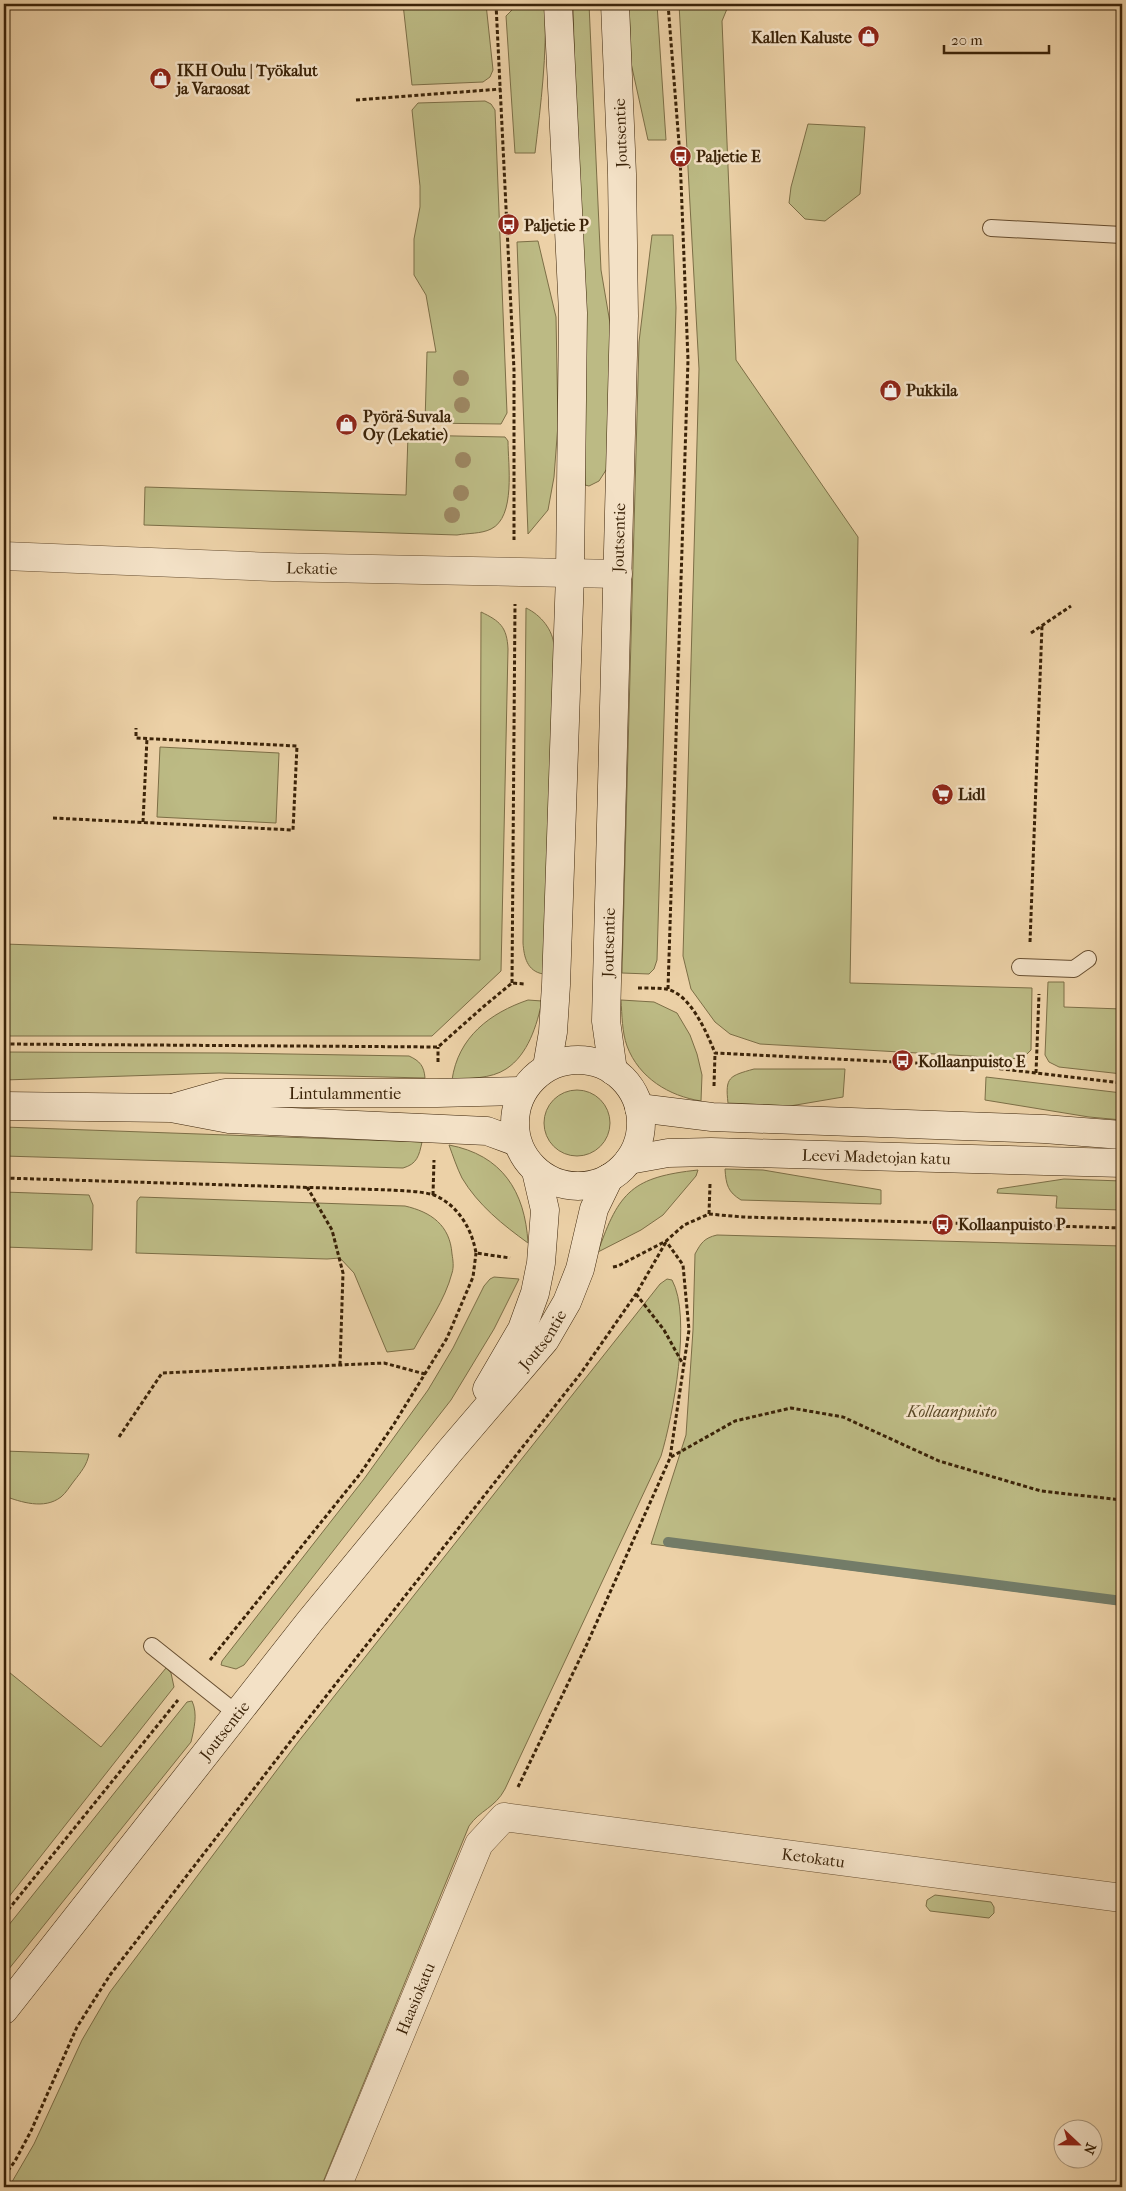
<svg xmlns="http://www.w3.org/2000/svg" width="1126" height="2191" font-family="'IM FELL French Canon',serif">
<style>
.green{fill:#bcba84;stroke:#7c6e46}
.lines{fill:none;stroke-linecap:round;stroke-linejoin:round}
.stream{stroke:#737c68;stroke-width:10}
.lane-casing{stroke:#674e30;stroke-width:18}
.street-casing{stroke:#674e30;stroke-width:29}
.secondary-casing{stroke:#3b2308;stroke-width:29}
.path{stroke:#3b2308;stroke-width:3;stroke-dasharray:4 2.5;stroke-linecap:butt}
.lane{stroke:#f3e1c6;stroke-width:16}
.street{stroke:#f3e1c6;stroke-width:28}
.secondary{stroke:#f3e1c6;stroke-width:28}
.tree{fill:#9c8661}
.labels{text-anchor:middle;stroke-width:5;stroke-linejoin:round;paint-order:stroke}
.poi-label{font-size:16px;font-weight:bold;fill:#3b2308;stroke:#f3e1c6;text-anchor:start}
.street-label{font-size:16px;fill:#3b2308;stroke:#f3e1c6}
.park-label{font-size:16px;font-style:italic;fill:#5b4927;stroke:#f3e1c6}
</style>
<rect width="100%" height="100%" fill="#ecd1a7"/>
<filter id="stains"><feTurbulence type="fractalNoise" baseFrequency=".004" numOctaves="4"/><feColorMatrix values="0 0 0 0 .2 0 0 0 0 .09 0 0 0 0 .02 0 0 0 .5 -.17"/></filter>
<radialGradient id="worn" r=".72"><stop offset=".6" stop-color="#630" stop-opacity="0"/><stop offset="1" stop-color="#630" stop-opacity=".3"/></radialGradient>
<path class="green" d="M 403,4 L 486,4 L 493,70 L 490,77 L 483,82 L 412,85 Z
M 573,4 L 589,4 L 601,270 L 611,329 L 608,467 L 599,481 L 589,486 L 585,485 Z
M 629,4 L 657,4 L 666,140 L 648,140 L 631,63 Z
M 679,4 L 729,4 L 722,21 L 736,360 L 858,537 L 850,983 L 1032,988 L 1031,1050 L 1022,1059 L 760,1044 L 730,1034 L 715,1022 L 691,989 L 683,956 L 699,369 Z
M 545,5 C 547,55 541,103 535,153 L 515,153 L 506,16 L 514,8 Z
M 485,101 L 491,104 L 495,110 L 507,413 L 501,424 L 425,423 L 427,352 L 436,352 L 426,295 L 414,275 L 414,239 L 420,207 L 420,186 L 412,110 L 418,103 Z
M 808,124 L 865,127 L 860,194 L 825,221 L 805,219 L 789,203 L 791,187 Z
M 652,235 L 673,235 L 676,308 L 657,960 L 654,969 L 649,974 L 622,973 L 639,342 Z
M 538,241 L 556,317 L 558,424 L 554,477 L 548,510 L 528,534 L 517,242 Z
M 408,435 L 505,437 L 508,441 C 508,464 516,517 491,529 C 481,534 468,533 457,535 L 144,525 L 145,487 L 406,495 Z
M 526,608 C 541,615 553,630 554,646 L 543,974 C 527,971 524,957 523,943 Z
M 481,612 C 500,621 507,627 508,649 L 501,971 L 432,1036 L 4,1036 L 4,944 L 480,960 Z
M 160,747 L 279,753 L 276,823 L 157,817 Z
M 1048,982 L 1064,982 L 1064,1007 L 1122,1009 L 1122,1074 L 1059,1067 L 1049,1062 L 1045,1055 Z
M 528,1000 L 542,1001 C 537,1025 528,1055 506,1069 C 491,1079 469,1078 452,1080 C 458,1037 490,1013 528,1000 Z
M 621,1000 L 654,1002 L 677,1013 L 690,1035 L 697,1054 L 702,1075 L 701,1101 C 669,1096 639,1078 627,1046 C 622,1032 622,1015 621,1000 Z
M 4,1052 L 228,1053 L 409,1056 C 420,1061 424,1066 425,1078 L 219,1073 L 4,1080 Z
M 754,1069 L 845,1069 L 843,1097 L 790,1106 L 728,1103 C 725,1077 729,1076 754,1069 Z
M 986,1077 L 1122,1093 L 1122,1120 L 1089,1117 L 985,1100 Z
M544 1123a33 33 0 1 1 66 0a33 33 0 1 1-66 0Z
M 4,1127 L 422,1142 C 419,1156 417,1164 403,1168 L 4,1156 Z
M 449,1145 C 502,1155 525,1191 528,1243 C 503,1225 478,1205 462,1178 C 457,1168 453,1156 449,1145 Z
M 725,1169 L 763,1170 L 881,1190 L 881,1204 L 741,1200 C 728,1192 726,1185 725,1169 Z
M 698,1170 L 696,1176 L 663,1215 L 641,1230 L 598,1252 C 619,1191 633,1177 698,1170 Z
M 1064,1179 L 1122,1181 L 1122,1210 L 1056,1208 L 1057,1196 L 997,1193 L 998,1189 Z
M 4,1192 L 89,1195 L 93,1205 L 92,1250 L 4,1247 Z
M 140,1197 L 405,1206 C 431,1212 450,1225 452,1254 C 453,1260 454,1267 452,1273 C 445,1300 427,1325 414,1349 L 387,1352 L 354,1273 L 340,1258 L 327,1259 L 136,1253 L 137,1201 Z
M 717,1235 L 1122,1246 L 1122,1605 L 651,1544 L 686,1435 L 693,1330 L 695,1254 C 701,1243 704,1238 717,1235 Z
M 494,1277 L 519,1279 L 494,1329 L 451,1400 L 244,1665 L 236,1669 L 221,1665 L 222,1661 L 364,1479 L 428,1390 L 453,1348 L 484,1286 L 490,1279 Z
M 667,1279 L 672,1280 C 692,1316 673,1416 661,1456 L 505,1789 C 495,1808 480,1810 469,1826 L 321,2187 L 9,2187 L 34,2144 L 82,2040 L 110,1992 L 298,1742 L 660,1284 Z
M 4,1451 L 89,1454 C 87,1465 81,1472 74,1481 C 70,1486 66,1493 61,1497 C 44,1510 21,1502 4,1496 Z
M 4,1668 L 101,1747 L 166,1668 L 171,1673 L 174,1687 L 4,1903 Z
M 192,1701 C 198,1714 194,1729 191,1742 L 4,1975 L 4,1931 L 187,1702 Z
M 935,1895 L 991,1902 L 994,1907 L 994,1913 L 989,1918 L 930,1911 L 926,1906 L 927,1900 Z"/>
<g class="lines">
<path class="stream" d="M 668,1542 L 1122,1601"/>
<defs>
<path id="lane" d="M 991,228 L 1122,235
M 1020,967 L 1074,969 L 1088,959
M 152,1646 L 236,1713"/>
<g id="street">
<path id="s1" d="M 4,556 L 273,567 L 618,574"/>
<path id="s2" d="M 337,2187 L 479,1844 L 504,1817 L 1122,1898"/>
</g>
<g id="secondary">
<circle cx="578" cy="1123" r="63"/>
<path d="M 547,1067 L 553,1032 L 556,985 L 570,574 L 573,313 L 558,4"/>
<path id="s3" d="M 613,1071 L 606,1021 L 624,316 L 622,174 L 615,4"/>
<path d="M 4,1106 L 171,1108 L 229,1119 L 487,1131 L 517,1142"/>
<path id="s4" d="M 176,1107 L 225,1093 L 437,1093 L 522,1091"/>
<path d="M 639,1108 L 712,1117 L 1044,1129 L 1122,1135"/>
<path id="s5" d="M 629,1160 L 668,1153 L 711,1152 L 1122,1163"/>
<path d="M 487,1389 L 522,1329 L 535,1293 L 541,1263 L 545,1210 L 536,1171"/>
<path id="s6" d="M 4,2010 L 310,1621 L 449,1452 L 545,1340 L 567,1302 L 580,1269 L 594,1209 L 609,1178"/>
</g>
</defs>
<use href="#lane" class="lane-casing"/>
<use href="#street" class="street-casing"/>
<use href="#secondary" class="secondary-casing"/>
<path class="path" d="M 496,4 L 514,370 L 514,540
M 356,100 L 501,89
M 1031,633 L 1071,606
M 53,818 L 293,830 L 297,746 L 136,738 L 136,728
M 143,822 L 147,738
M 1030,942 L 1042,626
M 512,983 L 515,604
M 638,988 C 647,988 657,988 666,989 C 690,993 707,1033 715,1053 L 977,1066 L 1122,1083
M 668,989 L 688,360 L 680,156 L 668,4
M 4,1044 L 438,1047 L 483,1007 L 512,983 L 525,984
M 438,1062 L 438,1047
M 1036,1073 L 1039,994
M 714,1086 L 715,1053
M 4,1178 L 391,1190 C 404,1191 421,1191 434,1195 C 458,1205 472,1229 476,1253 L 510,1258
M 307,1187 L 332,1230 L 343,1273 L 340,1365
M 433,1195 L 434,1160
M 709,1214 L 710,1184
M 613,1267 L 618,1266 L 666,1241 L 684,1225 L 709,1214 L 743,1217 L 1122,1228
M 636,1294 L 664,1330 L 684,1366
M 119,1437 L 162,1373 L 384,1363 L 425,1374
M 671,1457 L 735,1421 L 791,1408 L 843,1417 L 939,1461 L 1041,1491 L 1122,1500
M 210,1660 L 360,1474 L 394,1424 L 447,1338 L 473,1277 L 476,1253
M 518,1787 L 587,1644 L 670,1458 L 689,1330 L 683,1265 L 666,1241
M 4,1915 L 178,1700
M 4,2176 L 15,2161 L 31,2131 L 77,2027 L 110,1975 L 297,1733 L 581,1373 L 636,1294 L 666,1242"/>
<use href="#lane" class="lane"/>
<use href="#street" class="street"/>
<use href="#secondary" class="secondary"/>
</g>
<g class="tree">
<circle cx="461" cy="378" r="8"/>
<circle cx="462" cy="405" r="8"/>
<circle cx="463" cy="460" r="8"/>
<circle cx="461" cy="493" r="8"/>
<circle cx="452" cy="515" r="8"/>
</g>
<defs>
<symbol id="shop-disc" viewBox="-11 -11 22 22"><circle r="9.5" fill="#8f2418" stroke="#f3e1c6"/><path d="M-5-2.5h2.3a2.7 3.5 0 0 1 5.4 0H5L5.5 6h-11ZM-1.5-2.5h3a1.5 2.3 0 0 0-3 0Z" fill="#fff"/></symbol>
<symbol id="bus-disc" viewBox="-11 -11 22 22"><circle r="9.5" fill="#8f2418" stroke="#f3e1c6"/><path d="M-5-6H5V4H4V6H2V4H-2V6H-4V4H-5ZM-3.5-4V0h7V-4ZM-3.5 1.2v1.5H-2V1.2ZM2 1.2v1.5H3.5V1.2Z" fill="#fff"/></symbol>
<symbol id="supermarket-disc" viewBox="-11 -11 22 22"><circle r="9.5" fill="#8f2418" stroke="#f3e1c6"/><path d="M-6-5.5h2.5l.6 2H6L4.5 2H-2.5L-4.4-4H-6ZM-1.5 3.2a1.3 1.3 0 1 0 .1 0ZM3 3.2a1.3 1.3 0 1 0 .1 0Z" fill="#fff"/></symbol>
</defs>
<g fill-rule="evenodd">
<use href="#shop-disc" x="856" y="24" width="25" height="25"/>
<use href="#shop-disc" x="148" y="66" width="25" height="25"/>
<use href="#bus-disc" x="668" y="144" width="25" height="25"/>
<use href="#bus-disc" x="496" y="212" width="25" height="25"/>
<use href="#shop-disc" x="878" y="378" width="25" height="25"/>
<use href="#shop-disc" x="334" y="412" width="25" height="25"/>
<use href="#supermarket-disc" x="930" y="782" width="25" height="25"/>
<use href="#bus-disc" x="890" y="1048" width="25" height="25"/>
<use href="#bus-disc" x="930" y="1212" width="25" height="25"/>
</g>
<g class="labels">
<g class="poi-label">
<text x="852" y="43" text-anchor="end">Kallen Kaluste</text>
<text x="177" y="76">IKH Oulu | Työkalut<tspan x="177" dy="18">ja Varaosat</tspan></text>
<text x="696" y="162">Paljetie E</text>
<text x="524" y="231">Paljetie P</text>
<text x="906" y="396">Pukkila</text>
<text x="363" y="422">Pyörä-Suvala<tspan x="363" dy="18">Oy (Lekatie)</tspan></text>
<text x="958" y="800">Lidl</text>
<text x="918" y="1067">Kollaanpuisto E</text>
<text x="958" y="1230">Kollaanpuisto P</text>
</g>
<g class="street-label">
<text transform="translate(620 133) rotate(-92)" y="6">Joutsentie</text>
<text dy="6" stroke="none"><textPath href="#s3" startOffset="534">Joutsentie</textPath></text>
<text dy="6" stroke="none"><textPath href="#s1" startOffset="308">Lekatie</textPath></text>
<text dy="6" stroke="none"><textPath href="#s3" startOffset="129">Joutsentie</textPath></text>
<text dy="6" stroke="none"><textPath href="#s4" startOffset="171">Lintulammentie</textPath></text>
<text dy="6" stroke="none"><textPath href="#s5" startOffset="248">Leevi Madetojan katu</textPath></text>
<text dy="6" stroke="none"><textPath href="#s6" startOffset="860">Joutsentie</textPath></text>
<text dy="6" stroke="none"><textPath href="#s6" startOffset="356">Joutsentie</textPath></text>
<text dy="6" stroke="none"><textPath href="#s2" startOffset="720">Ketokatu</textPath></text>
<text dy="6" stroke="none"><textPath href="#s2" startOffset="204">Haasiokatu</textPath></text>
</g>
<g class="park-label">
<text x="952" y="1417">Kollaanpuisto</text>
</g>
</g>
<rect width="1126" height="2191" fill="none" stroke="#ecd1a7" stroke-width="20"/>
<rect x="5" y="5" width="1116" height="2181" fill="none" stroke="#3b2308" stroke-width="2.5"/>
<rect x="10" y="10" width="1106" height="2171" fill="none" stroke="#3b2308"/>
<g transform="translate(1078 2144) rotate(112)"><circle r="24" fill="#f3e1c6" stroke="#a9957a"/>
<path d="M0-4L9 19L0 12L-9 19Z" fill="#8f2418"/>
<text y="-8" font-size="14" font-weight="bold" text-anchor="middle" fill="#3b2308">N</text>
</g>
<path d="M944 45v8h105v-8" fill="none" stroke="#3b2308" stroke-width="2.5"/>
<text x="951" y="45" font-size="15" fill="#3b2308" stroke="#f3e1c6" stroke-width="4" paint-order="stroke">20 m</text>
<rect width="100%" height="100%" filter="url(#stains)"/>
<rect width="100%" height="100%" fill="url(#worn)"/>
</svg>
